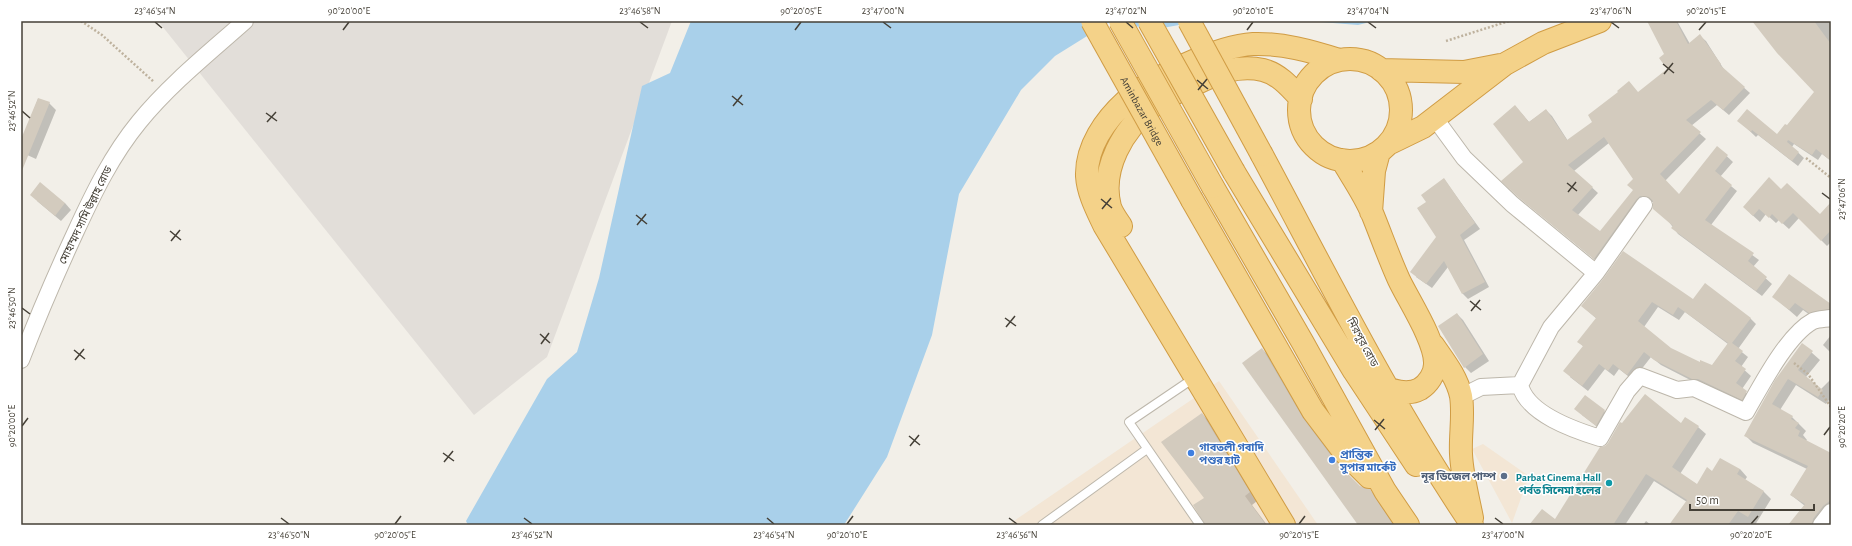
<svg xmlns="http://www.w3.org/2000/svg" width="1852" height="546" font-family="'Alegreya Sans','Noto Sans Bengali',sans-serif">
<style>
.commercial{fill:#f3e6d5}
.industrial{fill:#e2ded9}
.water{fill:#a9d0ea}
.shadow{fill:#0003;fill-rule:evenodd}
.building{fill:#d3cbbe;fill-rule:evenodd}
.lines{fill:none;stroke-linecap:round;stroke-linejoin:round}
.service-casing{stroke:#bdb7ab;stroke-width:10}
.minor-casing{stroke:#bdb7ab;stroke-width:18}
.trunk-casing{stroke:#d09c44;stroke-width:24}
.path{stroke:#beb29e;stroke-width:2.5;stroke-dasharray:2 2;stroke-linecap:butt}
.service{stroke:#fff;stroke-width:8}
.minor{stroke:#fff;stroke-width:16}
.trunk{stroke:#f4d289;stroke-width:22}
.trunk-bridge-casing{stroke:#d09c44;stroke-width:24;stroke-linecap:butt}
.trunk-bridge{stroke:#f4d289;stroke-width:22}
.ticks{fill:none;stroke:#454037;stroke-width:1.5}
.shop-dot{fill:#3f7fe0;stroke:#fff;stroke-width:1.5}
.service-dot{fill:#5c6f8a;stroke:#fff;stroke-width:1.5}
.culture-dot{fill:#0f9aa8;stroke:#fff;stroke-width:1.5}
.labels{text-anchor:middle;stroke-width:3;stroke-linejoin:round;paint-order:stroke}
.street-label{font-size:11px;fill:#454037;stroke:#fff}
.shop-label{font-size:11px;font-weight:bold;fill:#366cbe;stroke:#fff;text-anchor:start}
.service-label{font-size:11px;font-weight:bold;fill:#4e5e75;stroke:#fff;text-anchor:end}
.culture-label{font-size:11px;font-weight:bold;fill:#0d838f;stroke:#fff;text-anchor:end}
.neatline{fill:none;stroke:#454037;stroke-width:1.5}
.ticks-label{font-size:10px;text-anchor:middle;fill:#454037}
</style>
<rect width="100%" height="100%" fill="#f2efe8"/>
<path class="commercial" d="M 1219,381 L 1318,525 L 1008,525 Z
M 1483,444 L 1529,476 L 1512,523 L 1472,449 Z"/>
<path class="industrial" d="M 158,21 L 672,21 L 547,357 L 474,415 Z"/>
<path class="water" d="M 691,21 L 1201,21 L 1157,29 L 1108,23 L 1055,56 L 1021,90 L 959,194 L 932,335 L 887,457 L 844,525 L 468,525 L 466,521 L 547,379 L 577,352 L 599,278 L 642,86 L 670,73 Z
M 1308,21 L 1374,21 L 1358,25 Z"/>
<path class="shadow" d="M 1655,21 L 1677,21 L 1690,44 L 1700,36 L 1706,41 L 1725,71 L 1750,93 L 1729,115 L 1717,105 L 1691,126 L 1706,139 L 1665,181 L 1679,196 L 1718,148 L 1733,162 L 1720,177 L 1737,191 L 1711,225 L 1759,260 L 1753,267 L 1772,284 L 1762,296 L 1678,234 L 1654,202 L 1646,202 L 1600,264 L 1525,202 L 1524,162 L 1515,106 L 1529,122 L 1546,110 L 1552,116 L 1568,141 L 1594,123 L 1629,82 L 1638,93 L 1669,69 ZM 1609,143 L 1634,179 L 1634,191 L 1600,233 L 1578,215 L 1598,193 L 1574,171 Z
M 1753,21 L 1831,21 L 1831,161 L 1822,154 L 1818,160 L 1794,144 L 1792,147 L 1804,158 L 1798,166 L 1758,135 L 1756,137 L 1739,121 L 1777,135 L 1787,126 L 1815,92 Z
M 38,99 L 49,103 L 56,110 L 36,159 L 25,154 L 21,150 L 21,142 Z
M 1444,179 L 1480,229 L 1464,240 L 1489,287 L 1468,299 L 1463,294 L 1448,267 L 1432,288 L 1416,277 L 1437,237 L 1427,202 Z
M 1782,190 L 1820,215 L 1831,215 L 1831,242 L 1827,246 L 1799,218 L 1789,229 L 1779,220 L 1776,223 L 1766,214 L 1760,222 L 1750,213 Z
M 37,201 L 65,203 L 71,210 L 61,221 Z
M 1604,280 L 1693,301 L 1750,318 L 1756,324 L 1738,349 L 1748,357 L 1741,367 L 1751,376 L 1742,389 L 1752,398 L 1748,405 L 1698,384 L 1661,365 L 1651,357 L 1633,380 L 1619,369 L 1614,376 L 1605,369 L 1588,391 L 1570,377 L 1584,347 L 1579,342 L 1597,319 L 1582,306 ZM 1658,307 L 1679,320 L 1685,312 L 1728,344 L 1712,366 L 1700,363 L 1671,349 L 1644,327 Z
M 1774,297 L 1831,305 L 1831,317 L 1817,320 L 1803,310 L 1797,317 Z
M 1457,314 L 1463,320 L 1489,361 L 1471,373 L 1465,367 Z
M 1831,335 L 1831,353 L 1823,345 Z
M 1802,344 L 1820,360 L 1806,377 L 1821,389 L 1831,379 L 1831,403 L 1829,400 L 1826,404 L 1796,385 L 1780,410 L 1792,417 L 1806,431 L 1803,435 L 1807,440 L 1806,441 L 1831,454 L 1831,514 L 1823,525 L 1790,525 L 1805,506 L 1791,495 L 1807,469 L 1753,443 L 1746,436 Z
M 1262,349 L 1274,361 L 1314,430 L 1346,473 L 1360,487 L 1369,490 L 1381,502 L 1396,525 L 1359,525 Z
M 1604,411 L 1611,417 L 1603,431 L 1582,415 Z
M 1202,414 L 1210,422 L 1257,501 L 1252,505 L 1267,525 L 1206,525 Z
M 1681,425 L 1698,427 L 1706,434 L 1680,474 L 1698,485 L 1713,472 L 1740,469 L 1747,477 L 1745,480 L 1763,491 L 1771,499 L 1755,525 L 1670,525 L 1687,502 L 1654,481 L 1625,525 L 1530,525 L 1555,520 Z
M 1646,521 L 1651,525 L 1643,525 Z"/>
<path class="building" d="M 1647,21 L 1676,21 L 1688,44 L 1700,34 L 1721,64 L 1720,65 L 1745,87 L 1723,110 L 1711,100 L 1686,120 L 1701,132 L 1660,174 L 1679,194 L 1717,146 L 1728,155 L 1715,171 L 1732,185 L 1705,220 L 1754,253 L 1748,261 L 1767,277 L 1756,291 L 1671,228 L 1673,226 L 1653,209 L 1653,201 L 1649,197 L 1640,196 L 1636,200 L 1594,259 L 1518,197 L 1501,181 L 1523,162 L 1493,124 L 1515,105 L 1529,122 L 1546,109 L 1567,140 L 1592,122 L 1588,115 L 1618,92 L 1617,91 L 1629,81 L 1638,92 L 1667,69 L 1659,58 L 1664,54 ZM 1604,137 L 1633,179 L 1627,185 L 1633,190 L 1600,231 L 1572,210 L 1593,187 L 1568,165 Z
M 1752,21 L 1814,21 L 1831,44 L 1831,161 L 1816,149 L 1812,155 L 1788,140 L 1787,142 L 1799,152 L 1792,161 L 1752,130 L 1751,132 L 1737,121 L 1747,109 L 1777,134 L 1785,124 L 1787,125 L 1814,92 L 1777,53 Z
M 38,98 L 50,102 L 21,173 L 21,139 Z
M 1769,177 L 1781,189 L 1787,183 L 1820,214 L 1831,202 L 1831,230 L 1821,241 L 1793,213 L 1782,224 L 1772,214 L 1769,218 L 1759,209 L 1753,216 L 1743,207 Z
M 1444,178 L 1475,223 L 1460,235 L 1485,282 L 1462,294 L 1444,261 L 1426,284 L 1410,272 L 1436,237 L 1417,208 L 1426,202 L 1421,195 Z
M 40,182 L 65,203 L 55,216 L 30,195 Z
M 1623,251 L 1693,299 L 1705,283 L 1751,318 L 1732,343 L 1743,351 L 1735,361 L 1746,369 L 1736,383 L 1747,391 L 1742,400 L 1698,379 L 1692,379 L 1654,360 L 1644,352 L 1627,375 L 1613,364 L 1608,371 L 1599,364 L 1582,386 L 1563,371 L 1583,346 L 1577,342 L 1596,318 L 1581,306 L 1603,279 ZM 1652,302 L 1673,315 L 1678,307 L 1728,343 L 1712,365 L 1700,360 L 1700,362 L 1671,348 L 1638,321 Z
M 1789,274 L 1831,304 L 1831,309 L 1809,313 L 1795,303 L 1789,310 L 1772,297 Z
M 1457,313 L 1483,354 L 1464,368 L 1438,326 Z
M 1802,343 L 1813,351 L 1798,370 L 1823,390 L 1818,397 L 1788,379 L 1772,404 L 1793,416 L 1791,419 L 1799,423 L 1795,428 L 1800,431 L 1798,436 L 1831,453 L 1831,500 L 1823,506 L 1813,519 L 1812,525 L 1788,525 L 1805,504 L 1790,495 L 1808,466 L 1744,436 L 1775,380 Z
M 1262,348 L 1303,418 L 1335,461 L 1360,486 L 1370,489 L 1393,525 L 1358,525 L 1242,363 Z
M 1645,394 L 1681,423 L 1685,417 L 1699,426 L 1672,467 L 1697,484 L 1707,467 L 1712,471 L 1720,458 L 1740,469 L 1737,474 L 1764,491 L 1748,517 L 1738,511 L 1728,525 L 1669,525 L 1687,500 L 1646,474 L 1613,525 L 1529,525 L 1542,509 L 1555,519 L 1600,447 L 1605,446 L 1608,443 L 1620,422 L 1622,423 Z
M 1585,395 L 1605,410 L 1596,426 L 1574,409 Z
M 1202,413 L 1250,492 L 1245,496 L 1266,525 L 1205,525 L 1193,505 L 1204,498 L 1161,442 Z"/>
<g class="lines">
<defs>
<path id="service" d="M 1194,378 L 1129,422 L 1200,525
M 1042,525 L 1147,449"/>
<path id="minor" d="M 1434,117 L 1464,158 L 1512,204 L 1596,273
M 21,360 C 38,316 56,274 76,231 C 94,192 112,155 139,122 C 170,84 209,53 245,21
M 1520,385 L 1551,327 L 1596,273 L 1644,205
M 1461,397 L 1481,387 L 1520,385 C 1527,414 1574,430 1600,438 L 1627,391 L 1640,376 L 1677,390 L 1694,388 L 1746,412 C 1761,386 1787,335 1813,321 C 1818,319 1825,319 1831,318
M 1821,525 L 1831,512"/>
<path id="trunk" d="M1299 110a51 51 0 1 1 102 0a51 51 0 1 1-102 0Z
M 1381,70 L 1464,72 L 1500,65
M 1388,144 L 1423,127 L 1505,64 L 1543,43 L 1600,21
M 1262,155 C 1329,280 1392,407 1472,525
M 1342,160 C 1352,177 1364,194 1372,213 C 1381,235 1389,258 1399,280 C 1409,301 1436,342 1435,364 C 1435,374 1428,384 1420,389 C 1407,396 1392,391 1379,385
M 1234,172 L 1354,371 L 1416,465
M 1213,187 L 1303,343 L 1385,491 L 1408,525
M 1192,200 L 1313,411 L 1344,452 L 1369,477
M 1371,212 L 1374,171 L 1379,152
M 1121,226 C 1117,220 1112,213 1110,207 C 1100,169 1123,129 1153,106 C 1164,97 1180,91 1193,85 C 1215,74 1237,64 1263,70 C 1279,74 1290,87 1301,99
M 1433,345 C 1444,361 1457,377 1461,396 C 1464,415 1460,435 1461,454 C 1462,476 1468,497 1472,518
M 1284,525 L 1104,225 C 1097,210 1088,193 1087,176 C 1086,147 1105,120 1126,101 C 1152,77 1218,46 1253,44 C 1282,43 1311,51 1339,60"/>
</defs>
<use href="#service" class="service-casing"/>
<use href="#minor" class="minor-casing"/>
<use href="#trunk" class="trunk-casing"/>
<path class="path" d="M 81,21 L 102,35 L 154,82
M 1446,41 L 1509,21
M 1806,158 L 1831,178
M 1794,363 L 1808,374 L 1831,407"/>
<use href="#service" class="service"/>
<use href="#minor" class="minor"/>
<use href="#trunk" class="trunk"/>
<defs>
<g id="trunk-bridge">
<path id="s1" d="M 1092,21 L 1192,200"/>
<path d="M 1120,21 L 1213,187"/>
<path d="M 1149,21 L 1234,172"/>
<path d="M 1189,21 L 1262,155"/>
</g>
</defs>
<use href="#trunk-bridge" class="trunk-bridge-casing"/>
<use href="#trunk-bridge" class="trunk-bridge"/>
</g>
<path class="ticks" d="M 155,22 L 162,28M 640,22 L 648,28M 883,22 L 891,28M 1126,22 L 1133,28M 1368,22 L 1376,28M 1611,22 L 1619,28M 343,30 L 349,22M 795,30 L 801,22M 1247,30 L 1253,22M 1699,30 L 1706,22M 1663,64 L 1674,73M 1664,74 L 1673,63M 1197,80 L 1208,89M 1198,90 L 1207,79M 732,96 L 743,105M 733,106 L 742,95M 22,111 L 30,118M 266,113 L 277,121M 267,122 L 276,112M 1567,183 L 1577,191M 1568,192 L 1576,182M 1822,193 L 1830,199M 1101,199 L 1112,208M 1102,209 L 1111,198M 636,215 L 647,224M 637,225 L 646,214M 170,231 L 181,240M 171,241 L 180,230M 1470,301 L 1481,310M 22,308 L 30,314M 1471,311 L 1480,300M 1005,318 L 1016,326M 1006,327 L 1015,316M 540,334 L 550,343M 541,344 L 549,333M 74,350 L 85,359M 75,360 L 84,349M 1374,420 L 1385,429M 22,426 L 28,418M 1375,430 L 1384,419M 1824,435 L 1830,427M 909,436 L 920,445M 910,446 L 919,435M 443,453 L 454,461M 444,462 L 453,451M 281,518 L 289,524M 524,518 L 532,524M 767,518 L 774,524M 1009,518 L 1017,524M 1495,518 L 1503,524M 395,524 L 401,516M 847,524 L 853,516M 1299,524 L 1305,516M 1751,524 L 1758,516"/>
<g class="shop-dot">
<circle cx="1191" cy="453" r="4"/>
<circle cx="1332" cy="460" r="4"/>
</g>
<circle class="service-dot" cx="1504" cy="476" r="4"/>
<circle class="culture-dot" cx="1609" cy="483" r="4"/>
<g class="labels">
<g class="street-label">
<text dy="4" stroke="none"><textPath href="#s1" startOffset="103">Aminbazar Bridge</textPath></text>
<text transform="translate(85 215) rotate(-64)" y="4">মোহাম্মদ সামি উল্লাহ রোড</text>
<text transform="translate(1363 342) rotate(62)" y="4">মিরপুর রোড</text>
</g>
<g class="shop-label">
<text x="1199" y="451">গাবতলী গবাদি<tspan x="1199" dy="13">পশুর হাট</tspan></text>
<text x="1340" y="458">প্রান্তিক<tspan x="1340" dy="13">সুপার মার্কেট</tspan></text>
</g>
<g class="service-label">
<text x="1496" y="480">নূর ডিজেল পাম্প</text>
</g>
<g class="culture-label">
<text x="1601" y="481">Parbat Cinema Hall<tspan x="1601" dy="13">পর্বত সিনেমা হলের</tspan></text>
</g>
</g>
<rect width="1852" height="546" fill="none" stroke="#ffffff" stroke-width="44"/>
<path d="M1690 504v6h124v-6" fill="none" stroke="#454037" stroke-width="2"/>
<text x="1696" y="504" font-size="12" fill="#454037" stroke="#ffffff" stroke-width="3" paint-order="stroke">50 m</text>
<rect x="22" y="22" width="1808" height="502" class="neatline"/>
<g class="ticks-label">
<text x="155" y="14">23°46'54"N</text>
<text x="349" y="14">90°20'00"E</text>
<text x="640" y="14">23°46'58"N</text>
<text x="801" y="14">90°20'05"E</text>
<text x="883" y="14">23°47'00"N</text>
<text x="1126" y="14">23°47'02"N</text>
<text x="1253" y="14">90°20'10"E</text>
<text x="1368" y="14">23°47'04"N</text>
<text x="1611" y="14">23°47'06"N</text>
<text x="1706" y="14">90°20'15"E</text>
<text transform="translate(11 111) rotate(-90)" y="4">23°46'52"N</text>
<text transform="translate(1841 199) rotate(-90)" y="4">23°47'06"N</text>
<text transform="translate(11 308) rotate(-90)" y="4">23°46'50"N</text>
<text transform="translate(11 426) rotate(-90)" y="4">90°20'00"E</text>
<text transform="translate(1841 427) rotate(-90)" y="4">90°20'20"E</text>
<text x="289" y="538">23°46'50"N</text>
<text x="395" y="538">90°20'05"E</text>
<text x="532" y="538">23°46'52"N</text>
<text x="774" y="538">23°46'54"N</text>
<text x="847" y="538">90°20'10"E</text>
<text x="1017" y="538">23°46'56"N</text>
<text x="1299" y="538">90°20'15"E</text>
<text x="1503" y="538">23°47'00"N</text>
<text x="1751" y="538">90°20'20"E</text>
</g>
</svg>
